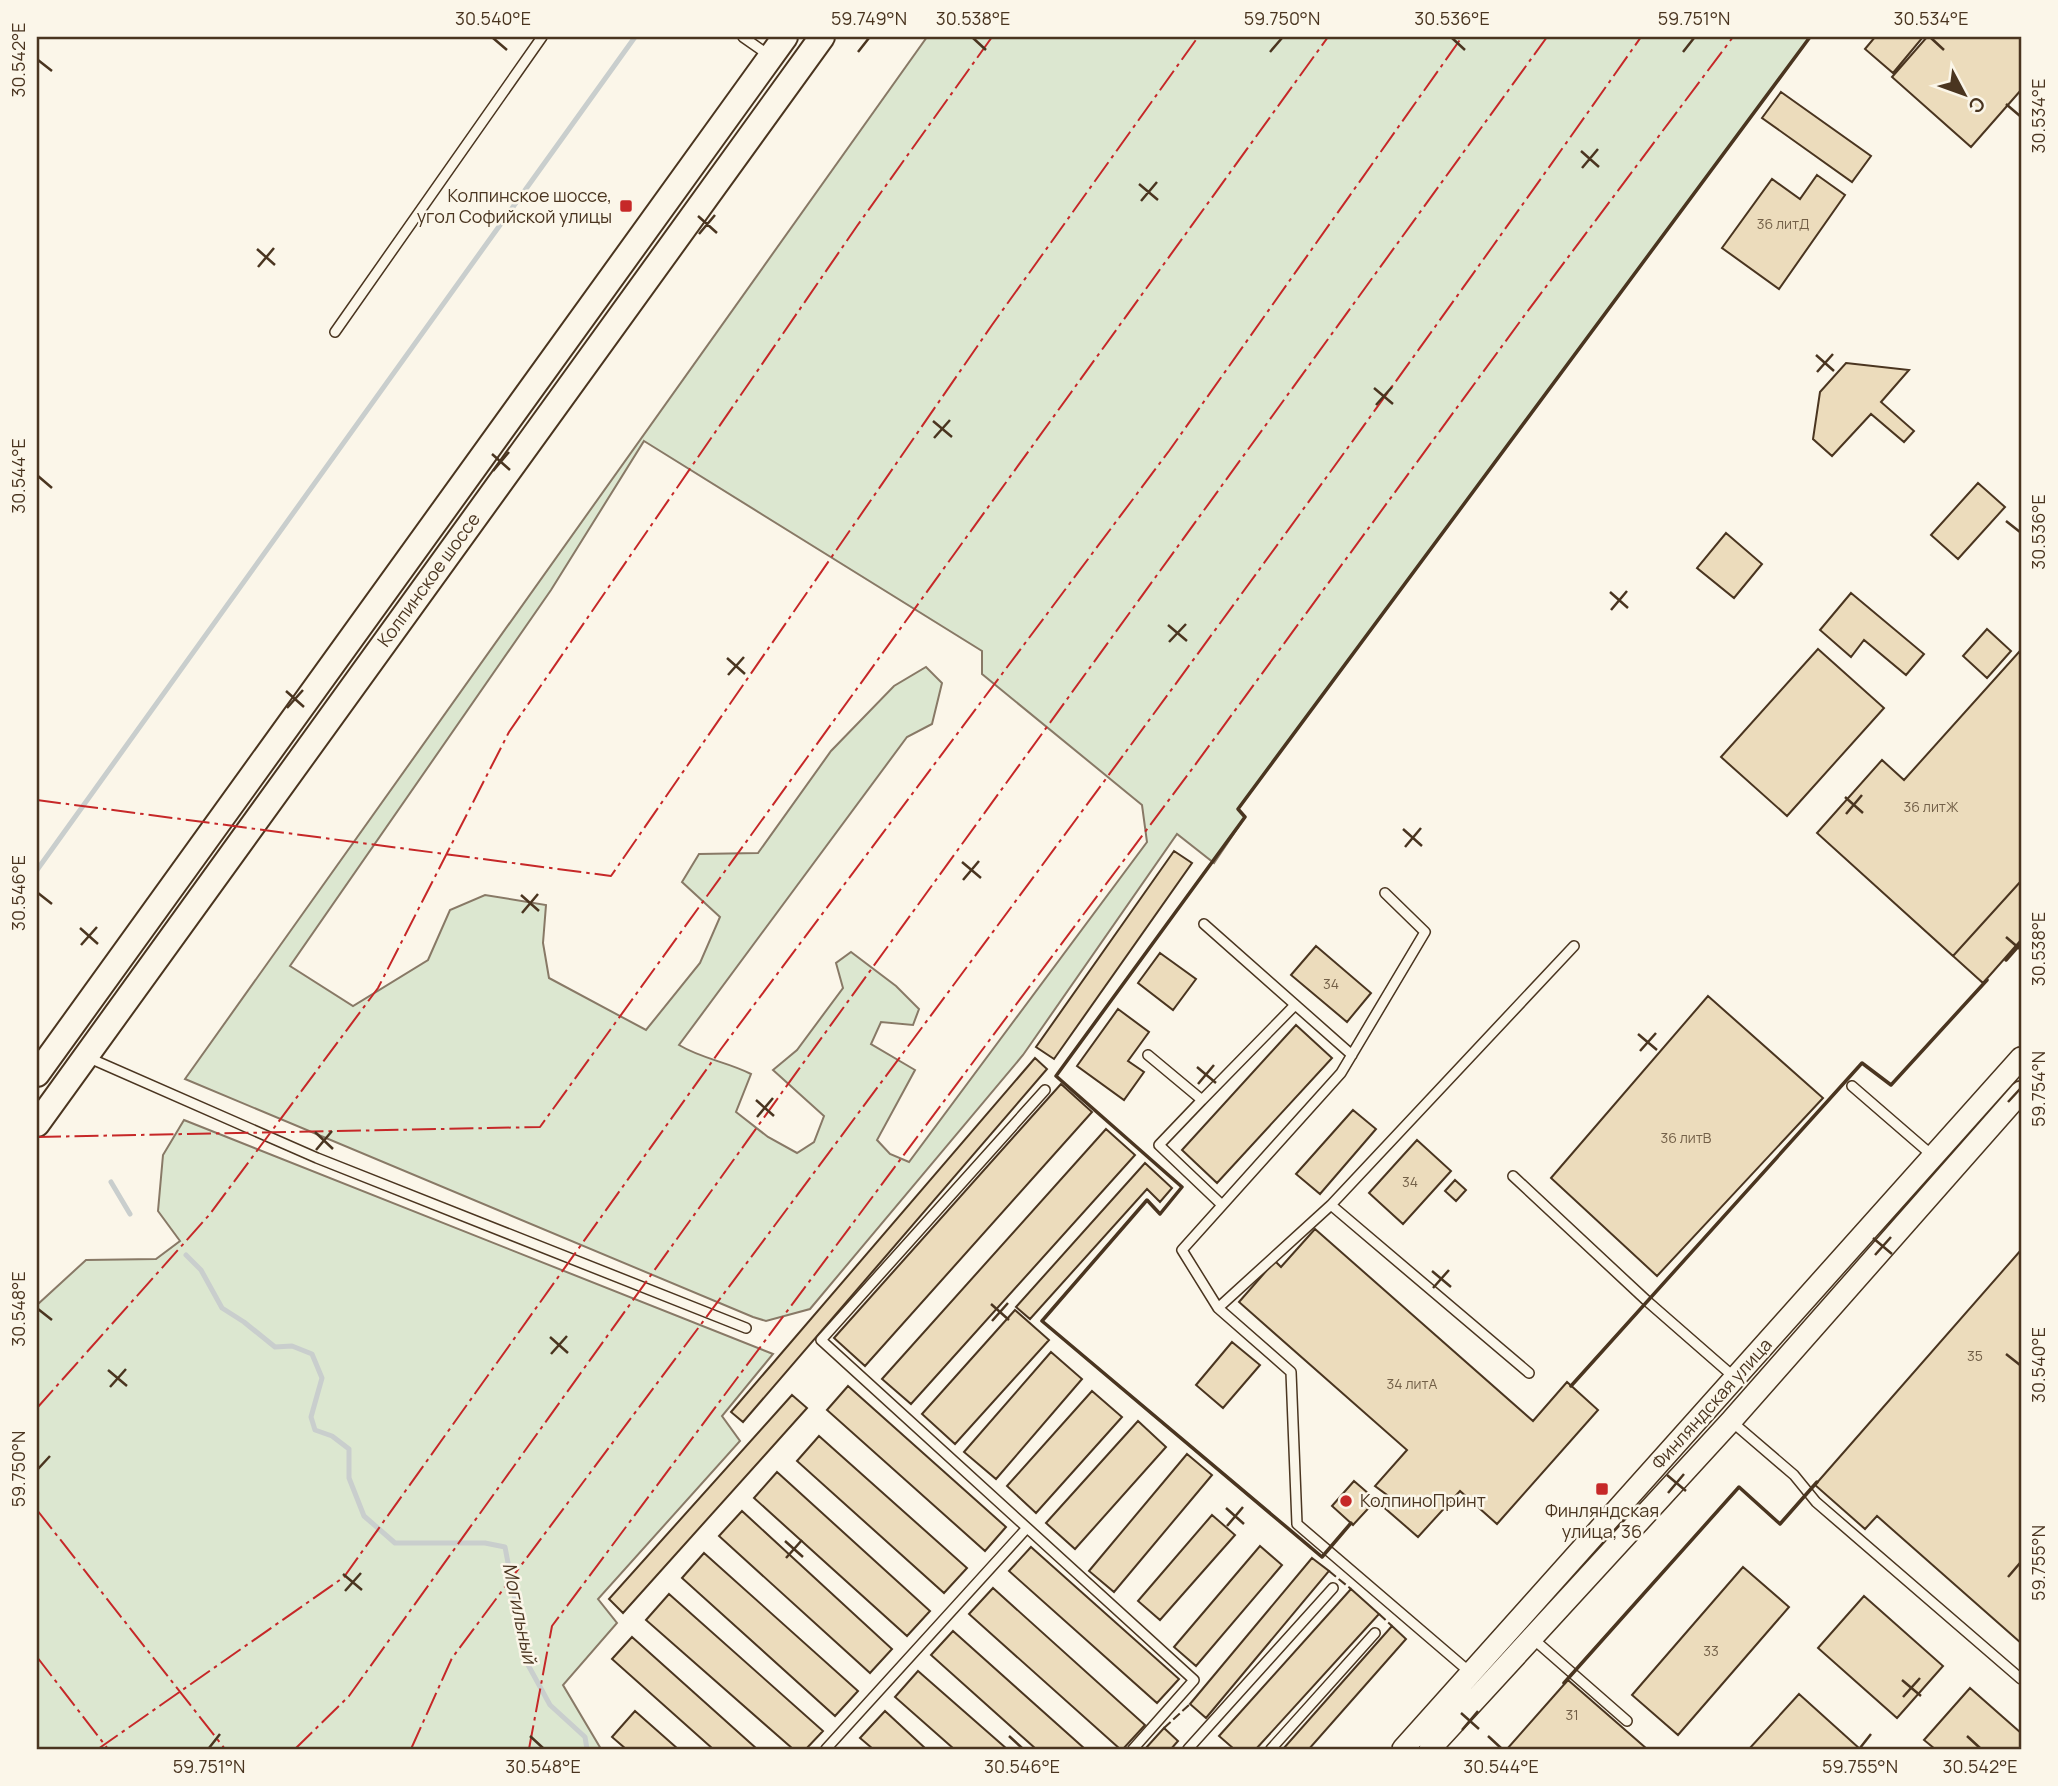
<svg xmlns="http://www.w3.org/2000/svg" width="2058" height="1786" font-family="Manrope,sans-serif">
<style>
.green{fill:#dce7d0;stroke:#887966;stroke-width:2;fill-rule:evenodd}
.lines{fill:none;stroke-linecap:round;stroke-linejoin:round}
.stream{stroke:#c9cecd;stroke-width:5}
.building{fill:#ecdcbc;stroke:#4a3520;stroke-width:2}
.service-casing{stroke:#4a3520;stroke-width:12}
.tertiary-casing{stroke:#4a3520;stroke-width:24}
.secondary-casing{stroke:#4a3520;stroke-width:28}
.service{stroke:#fbf6e9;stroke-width:9}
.tertiary{stroke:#fbf6e9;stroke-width:21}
.secondary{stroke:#fbf6e9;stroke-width:24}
.fence{stroke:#4a3520;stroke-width:2;stroke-dasharray:9 3.5;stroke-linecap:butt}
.wall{stroke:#4a3520;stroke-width:3.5}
.power{stroke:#c62828;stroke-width:2;stroke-dasharray:24 5 3.5 5;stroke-linecap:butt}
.ticks{fill:none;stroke:#4a3520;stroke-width:2.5}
.poi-dot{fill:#c62828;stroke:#fbf6e9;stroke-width:2.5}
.labels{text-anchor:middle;stroke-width:5;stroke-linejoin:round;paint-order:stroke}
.number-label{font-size:14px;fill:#725f47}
.poi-label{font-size:18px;fill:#4a3520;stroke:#fbf6e9;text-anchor:end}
.street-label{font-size:18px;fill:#4a3520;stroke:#fbf6e9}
.water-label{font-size:19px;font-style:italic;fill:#4a3520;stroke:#fbf6e9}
.neatline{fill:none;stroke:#4a3520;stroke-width:2.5}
.ticks-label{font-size:18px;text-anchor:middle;fill:#4a3520}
</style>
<rect width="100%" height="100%" fill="#fbf6e9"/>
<path class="green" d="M 927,37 L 1810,37 L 1238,809 L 1245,817 L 1214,863 L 1177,834 L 1023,1055 L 810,1309 L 766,1321 L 753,1317 L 185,1079 ZM 644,441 L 982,651 L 982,674 L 1142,805 L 1147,842 L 909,1162 L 890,1154 L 877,1140 L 915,1070 L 871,1044 L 881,1022 L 913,1025 L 919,1009 L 896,986 L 851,952 L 836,963 L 843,988 L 797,1050 L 773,1070 L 824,1116 L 814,1142 L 797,1153 L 768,1137 L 736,1112 L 751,1074 C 728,1062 702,1059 679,1045 L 907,737 L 932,724 L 942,683 L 926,667 L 894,686 L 831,751 L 758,853 L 699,854 L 682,882 L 720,917 L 700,963 L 646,1030 L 549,978 L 543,943 L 546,905 L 485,895 L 450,910 L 428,960 L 353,1006 L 290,966 L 551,590 Z
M 184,1120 L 773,1354 L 722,1416 L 740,1441 L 598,1599 L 617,1623 L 563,1685 L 601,1749 L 37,1749 L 37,1305 L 86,1260 L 156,1259 L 180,1241 L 158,1211 L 163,1155 Z"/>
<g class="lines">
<path class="stream" d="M 37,870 L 635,37
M 111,1182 L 130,1214
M 186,1255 L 201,1270 L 222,1308 L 244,1322 L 275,1347 L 292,1346 L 312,1354 L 322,1378 L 311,1417 L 315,1430 L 332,1436 L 349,1449 L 349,1478 L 364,1516 L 395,1543 L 485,1543 L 505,1547 L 527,1663 L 550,1705 L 585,1737 L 587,1749"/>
</g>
<path class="building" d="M 1875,37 L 1923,37 L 1893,73 L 1865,49 Z
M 1927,37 L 2021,37 L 2021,90 L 1971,147 L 1892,77 Z
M 1781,92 L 1871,156 L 1852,182 L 1762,118 Z
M 1817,175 L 1845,195 L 1779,289 L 1722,248 L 1772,179 L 1800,199 Z
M 1846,363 L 1909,370 L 1881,402 L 1914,431 L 1904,442 L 1871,414 L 1832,456 L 1813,439 L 1820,392 Z
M 1978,483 L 2005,507 L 1958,559 L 1931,535 Z
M 1726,533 L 1762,564 L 1734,598 L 1697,568 Z
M 1851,593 L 1924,654 L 1906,675 L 1864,640 L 1851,657 L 1820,630 Z
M 1987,629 L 2011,651 L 1987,678 L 1963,656 Z
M 1818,649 L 1884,708 L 1787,816 L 1721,757 Z
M 2019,652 L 2021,654 L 2021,881 L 1953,956 L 1817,833 L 1882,760 L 1904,780 Z
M 1174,851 L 1192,863 L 1054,1059 L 1036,1047 Z
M 2021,881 L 2021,940 L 1983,983 L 1953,956 Z
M 1316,946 L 1371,993 L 1347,1022 L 1291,975 Z
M 1160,953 L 1196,979 L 1173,1010 L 1138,983 Z
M 1708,996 L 1823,1098 L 1657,1276 L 1551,1178 Z
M 1118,1009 L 1149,1032 L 1128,1061 L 1144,1072 L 1124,1100 L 1077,1066 Z
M 1296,1025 L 1332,1058 L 1217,1183 L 1182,1150 Z
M 1035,1058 L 1047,1069 L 743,1422 L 731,1412 Z
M 1061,1084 L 1092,1112 L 865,1366 L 834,1338 Z
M 1353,1110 L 1376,1129 L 1320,1194 L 1296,1174 Z
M 1106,1129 L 1135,1155 L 911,1404 L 882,1379 Z
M 1417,1140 L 1451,1171 L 1403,1224 L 1369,1193 Z
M 1145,1163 L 1172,1188 L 1160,1202 L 1147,1189 L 1030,1319 L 1016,1307 Z
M 1455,1180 L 1466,1190 L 1456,1201 L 1445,1191 Z
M 1315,1229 L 1533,1421 L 1567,1382 L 1598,1410 L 1497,1524 L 1460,1491 L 1418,1537 L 1380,1504 L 1387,1495 L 1375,1486 L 1407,1450 L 1239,1302 L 1275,1261 L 1281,1267 Z
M 2021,1250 L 2021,1643 L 1877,1516 L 1865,1529 L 1815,1485 Z
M 1015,1310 L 1049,1340 L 955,1444 L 922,1414 Z
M 1232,1342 L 1260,1365 L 1223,1408 L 1196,1385 Z
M 1051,1352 L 1082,1379 L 996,1479 L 964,1452 Z
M 848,1386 L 1006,1527 L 985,1551 L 827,1410 Z
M 1092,1391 L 1122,1417 L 1036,1513 L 1007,1486 Z
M 792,1395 L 807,1408 L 623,1613 L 609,1599 Z
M 1138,1421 L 1166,1447 L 1075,1549 L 1046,1523 Z
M 819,1436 L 967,1568 L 944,1593 L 797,1461 Z
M 1187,1454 L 1212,1475 L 1114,1592 L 1089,1571 Z
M 777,1472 L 930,1611 L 907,1636 L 754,1498 Z
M 1354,1481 L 1376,1500 L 1353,1525 L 1332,1506 Z
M 742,1511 L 892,1649 L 870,1673 L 719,1536 Z
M 1212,1515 L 1235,1535 L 1160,1620 L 1138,1601 Z
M 1260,1546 L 1282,1565 L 1196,1666 L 1174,1647 Z
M 1031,1547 L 1179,1679 L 1157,1703 L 1009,1571 Z
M 704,1553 L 858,1691 L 835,1716 L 682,1578 Z
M 1312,1558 L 1329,1571 L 1206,1718 L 1190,1704 Z
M 1743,1567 L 1789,1607 L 1678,1735 L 1632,1695 Z
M 993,1588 L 1145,1725 L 1123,1749 L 1120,1749 L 969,1614 Z
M 1351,1589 L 1379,1614 L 1256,1749 L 1234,1749 L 1219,1736 Z
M 669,1594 L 823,1731 L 806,1749 L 793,1749 L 646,1620 Z
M 1864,1596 L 1943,1666 L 1897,1718 L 1818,1648 Z
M 1392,1626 L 1406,1639 L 1309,1749 L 1283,1749 Z
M 953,1631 L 1085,1749 L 1036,1749 L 931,1655 Z
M 632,1637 L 757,1749 L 713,1749 L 612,1659 Z
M 918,1671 L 1007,1749 L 954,1749 L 895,1697 Z
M 1568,1680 L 1647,1749 L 1507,1749 Z
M 1970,1688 L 2021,1733 L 2021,1749 L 1935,1749 L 1924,1740 Z
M 1799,1694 L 1860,1749 L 1749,1749 Z
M 635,1711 L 678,1749 L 626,1749 L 612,1737 Z
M 885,1711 L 926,1749 L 873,1749 L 860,1738 Z
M 1164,1728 L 1178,1741 L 1171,1749 L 1145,1749 Z"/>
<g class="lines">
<defs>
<path id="service" d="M 743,37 L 770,56
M 335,332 L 542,37
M 1204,924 L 1352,1055
M 1148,1055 L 1202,1100 L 1159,1145 L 1222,1205
M 87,1057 L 317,1158 L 746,1328
M 1852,1086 L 1934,1157
M 1045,1090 L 821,1340 L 1194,1680 L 1133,1749
M 1202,1100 L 1295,1005
M 1513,1176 L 1647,1301 L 1734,1377
M 1331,1205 L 1529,1373
M 1218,1308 L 1182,1250 L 1341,1073 L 1425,932 L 1385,893
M 1731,1421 L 1794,1475 L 1816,1502 L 2021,1679
M 1531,1637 L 1627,1721
M 1472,1674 L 1297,1524 L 1291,1372 L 1218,1308 L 1331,1205 L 1574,946
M 826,1749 L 1026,1529
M 1188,1749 L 1333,1588
M 1271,1749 L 1375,1633"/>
<path id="tertiary" d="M 1403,1749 L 2021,1058
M 1430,1749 L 1731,1421 L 2021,1092"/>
<path id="secondary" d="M 37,1074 L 785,37
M 37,1124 L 822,37"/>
</defs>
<use href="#service" class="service-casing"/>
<use href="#tertiary" class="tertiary-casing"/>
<use href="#secondary" class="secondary-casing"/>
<use href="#service" class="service"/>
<use href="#tertiary" class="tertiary"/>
<use href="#secondary" class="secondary"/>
<path class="fence" d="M 1329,1571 L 1351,1589
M 1379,1614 L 1392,1626
M 1164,1728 L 1190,1704"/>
<path class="wall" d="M 2006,960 L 2021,943
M 1571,1386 L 1862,1063 L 1891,1085 L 1987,980
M 1351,1523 L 1322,1557 L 1042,1321 L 1147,1200 L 1160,1214 L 1182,1187 L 1056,1076 L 1245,817 L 1238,809 L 1810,37
M 1564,1683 L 1739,1487 L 1780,1524 L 1817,1482"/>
<path class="power" d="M 37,800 L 611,876 L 992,325 L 1198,37
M 37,1137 L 540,1127 L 1328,37
M 37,1408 L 210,1214 L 378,988 L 509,732 L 857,226 L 992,37
M 37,1510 L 225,1749
M 37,1657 L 108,1749
M 98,1749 L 344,1577 L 721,1049 L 1169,451 L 1462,37
M 295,1749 L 349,1696 L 783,1091 L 1547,37
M 411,1749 L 452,1658 C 853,1120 1256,585 1641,37
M 529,1749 L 552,1626 L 1195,765 L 1527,312 L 1733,37"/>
</g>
<path class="ticks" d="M 493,38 L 507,50M 973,38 L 986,50M 1452,38 L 1465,50M 1931,38 L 1944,50M 858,52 L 869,38M 1270,52 L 1282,38M 1683,52 L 1694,38M 38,60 L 52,71M 2006,104 L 2020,116M 1581,151 L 1599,167M 1582,168 L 1598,149M 1139,184 L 1158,200M 1141,201 L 1157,182M 698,216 L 717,233M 699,234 L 715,215M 257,249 L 275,265M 258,267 L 274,248M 1816,355 L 1834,371M 1817,372 L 1833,354M 1374,388 L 1393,404M 1376,405 L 1392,387M 933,421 L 952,437M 934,438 L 950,420M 492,454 L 510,470M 493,471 L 509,452M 38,476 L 52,488M 2006,521 L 2020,532M 1610,592 L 1628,608M 1611,610 L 1627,591M 1168,625 L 1187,641M 1169,642 L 1186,624M 727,658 L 745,674M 728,675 L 744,657M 286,691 L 304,707M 287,708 L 303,690M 1845,797 L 1863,813M 1846,814 L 1862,795M 1403,829 L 1422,846M 1405,847 L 1421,828M 962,862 L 981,878M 963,880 L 979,861M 38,893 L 52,904M 521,895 L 539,911M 522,913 L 538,894M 80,928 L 98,944M 2006,937 L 2020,949M 81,945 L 97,927M 1638,1034 L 1657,1050M 1640,1051 L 1656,1033M 1197,1067 L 1216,1083M 1198,1084 L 1214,1065M 756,1100 L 774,1116M 2008,1102 L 2020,1089M 757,1117 L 773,1098M 315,1132 L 333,1149M 316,1150 L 332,1131M 1873,1238 L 1892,1254M 1875,1255 L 1891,1237M 1432,1271 L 1451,1287M 1433,1288 L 1449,1270M 991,1304 L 1009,1320M 38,1309 L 52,1320M 992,1321 L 1008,1303M 550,1337 L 568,1353M 551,1354 L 567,1336M 2006,1354 L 2020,1365M 108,1370 L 127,1386M 110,1387 L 126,1369M 38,1469 L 50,1456M 1667,1475 L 1686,1491M 1668,1493 L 1684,1474M 1226,1508 L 1244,1524M 1227,1526 L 1243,1507M 785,1541 L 803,1557M 786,1558 L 802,1540M 343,1574 L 362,1590M 2008,1577 L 2020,1563M 345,1591 L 361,1573M 1902,1680 L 1921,1696M 1903,1697 L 1920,1678M 1461,1713 L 1479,1729M 1462,1730 L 1478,1711M 530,1736 L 543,1748M 1009,1736 L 1022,1748M 1488,1736 L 1501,1748M 1967,1736 L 1980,1748M 209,1748 L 220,1734M 1860,1748 L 1871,1734"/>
<g class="poi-dot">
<rect x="619" y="199" width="14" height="14" rx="3.5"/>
<rect x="1595" y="1482" width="14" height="14" rx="3.5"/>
<circle cx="1346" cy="1501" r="7"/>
</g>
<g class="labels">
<g class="number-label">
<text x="1783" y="229">36 литД</text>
<text x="1931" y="812">36 литЖ</text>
<text x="1331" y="989">34</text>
<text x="1686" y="1143">36 литВ</text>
<text x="1410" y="1187">34</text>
<text x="1975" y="1361">35</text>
<text x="1412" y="1389">34 литА</text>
<text x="1711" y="1656">33</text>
<text x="1572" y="1720">31</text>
</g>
<g class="poi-label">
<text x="612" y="202">Колпинское шоссе,<tspan x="612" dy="21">угол Софийской улицы</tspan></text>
<text x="1360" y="1507" text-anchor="start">КолпиноПринт</text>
<text x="1602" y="1517" text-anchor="middle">Финляндская<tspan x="1602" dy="21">улица, 36</tspan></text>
</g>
<g class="street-label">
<text transform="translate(429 580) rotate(-54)" y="6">Колпинское шоссе</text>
<text transform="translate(1712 1404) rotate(-48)" y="6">Финляндская улица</text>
</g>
<g class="water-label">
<text transform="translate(520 1613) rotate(78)" y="7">Могильный</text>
</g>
</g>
<rect width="2058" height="1786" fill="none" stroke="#fbf6e9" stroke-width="77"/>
<g transform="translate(1964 94) rotate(131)" stroke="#fbf6e9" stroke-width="5" paint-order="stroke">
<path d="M0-5L12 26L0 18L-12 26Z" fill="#4a3520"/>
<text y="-10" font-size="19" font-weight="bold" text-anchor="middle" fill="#4a3520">С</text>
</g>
<rect x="38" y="38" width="1982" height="1710" class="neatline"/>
<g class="ticks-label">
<text x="493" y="25">30.540°E</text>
<text x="869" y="25">59.749°N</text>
<text x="973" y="25">30.538°E</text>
<text x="1282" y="25">59.750°N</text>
<text x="1452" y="25">30.536°E</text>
<text x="1694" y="25">59.751°N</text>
<text x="1931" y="25">30.534°E</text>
<text transform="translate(19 60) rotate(-90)" y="6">30.542°E</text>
<text transform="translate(2039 116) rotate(-90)" y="6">30.534°E</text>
<text transform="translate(19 476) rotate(-90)" y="6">30.544°E</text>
<text transform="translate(2039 532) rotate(-90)" y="6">30.536°E</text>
<text transform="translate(19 893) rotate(-90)" y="6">30.546°E</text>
<text transform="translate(2039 949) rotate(-90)" y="6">30.538°E</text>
<text transform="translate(2039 1089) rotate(-90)" y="6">59.754°N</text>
<text transform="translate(19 1309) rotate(-90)" y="6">30.548°E</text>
<text transform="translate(2039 1365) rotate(-90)" y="6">30.540°E</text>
<text transform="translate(19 1469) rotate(-90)" y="6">59.750°N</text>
<text transform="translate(2039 1563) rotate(-90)" y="6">59.755°N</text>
<text x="209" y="1773">59.751°N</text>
<text x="543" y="1773">30.548°E</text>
<text x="1022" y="1773">30.546°E</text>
<text x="1501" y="1773">30.544°E</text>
<text x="1860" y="1773">59.755°N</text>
<text x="1980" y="1773">30.542°E</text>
</g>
</svg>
